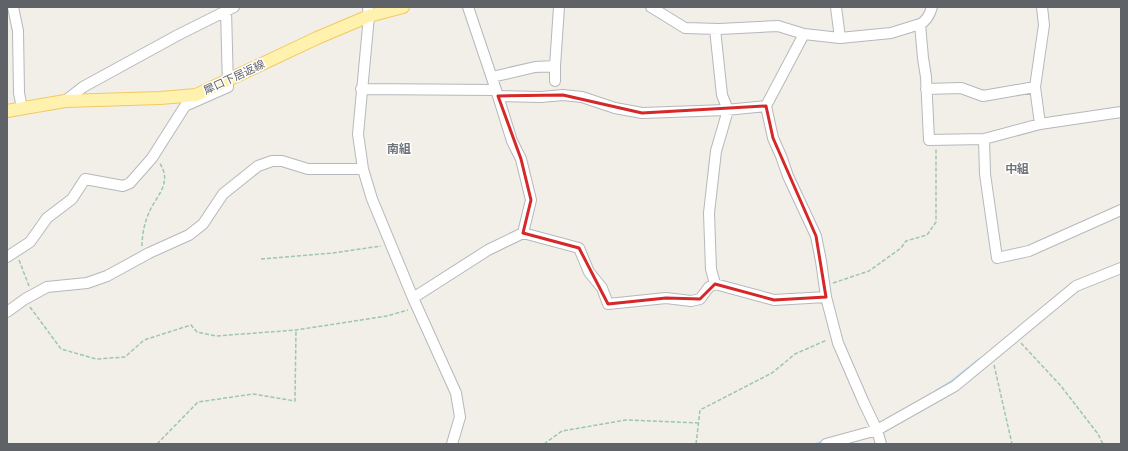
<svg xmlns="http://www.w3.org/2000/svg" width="1128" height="451" font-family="Ubuntu,'Noto Sans JP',sans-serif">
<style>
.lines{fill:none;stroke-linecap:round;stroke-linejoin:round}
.stream{stroke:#aadaff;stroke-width:2.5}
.minor-casing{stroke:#b5b8bc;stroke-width:12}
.major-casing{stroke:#f2c960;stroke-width:14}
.path{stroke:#9cc7a9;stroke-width:1.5;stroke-dasharray:4 2;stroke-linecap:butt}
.minor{stroke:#fff;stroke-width:10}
.major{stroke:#fff2af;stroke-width:12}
.marked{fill:none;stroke:#d62828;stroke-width:3;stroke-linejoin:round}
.labels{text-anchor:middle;stroke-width:3;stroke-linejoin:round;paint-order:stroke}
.street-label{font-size:11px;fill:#5f6368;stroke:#fff}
.neighbourhood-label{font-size:12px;font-weight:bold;fill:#70757a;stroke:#fff}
</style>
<rect width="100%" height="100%" fill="#f1efe8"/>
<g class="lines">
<path class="stream" d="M 936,391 L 951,382 L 980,359
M 816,444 L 823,442"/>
<defs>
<path id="minor" d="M 13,7 L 18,31 L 19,93 L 22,108
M 368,7 L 369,16 L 358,134 L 363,169 L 372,199 L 413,298 L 456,393 L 460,417 L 452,444
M 468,7 L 498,96 L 541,97 L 563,95 L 582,97 L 615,108 L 642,113 L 726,110 L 766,106
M 651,7 L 685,28 L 719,29 L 778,26 L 804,34 L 840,38 L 891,33 L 920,24 C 927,21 930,14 932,7
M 836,7 L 840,38
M 920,24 C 921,35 922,47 923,58 C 924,64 925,71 926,77 C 927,98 928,119 929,140 L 984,139 L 1040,124 L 1121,112
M 715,29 L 722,95 L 728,110 L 716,151 L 709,213 L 711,269 L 715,284
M 804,34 L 766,106 L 773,138 L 781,156 L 788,176 L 816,236 L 821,261 L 826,297 L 838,343 L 864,403 L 877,430 L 881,444
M 492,77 L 535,67 L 555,66
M 555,81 L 555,66 L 559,7
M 361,89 L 496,90
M 926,89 L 961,88 L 983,96 L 1035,87
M 498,96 L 512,141 L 521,159 L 531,200 L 523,233 L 579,248 L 589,272 L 602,288 L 608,304 L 666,298 L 691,301 L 700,299 L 709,287 L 715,284 L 774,300 L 826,297
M 65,101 L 83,87 L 178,35 L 234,7
M 1040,124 L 1035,87 L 1044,25 L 1042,7
M 984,139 L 985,174 L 997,258 L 1029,251 L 1121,210
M 7,257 L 30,242 L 47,218 L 72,199 L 85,179 L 123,186 L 130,183 L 152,158 L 185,106 L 228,87 L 226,10
M 413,298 L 488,250 L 523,233
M 7,312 L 25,299 L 47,287 L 87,283 L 107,276 L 149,253 L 189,235 L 203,224 L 223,194 L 258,166 L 272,161 L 282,161 L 308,169 L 363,169
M 826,444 L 877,430 L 955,386 L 1076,286 L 1121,268"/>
<path id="major" d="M 7,111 L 65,101 L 160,98 L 196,95 L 317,38 L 369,16 L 403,7"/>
</defs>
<use href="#minor" class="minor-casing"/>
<use href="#major" class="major-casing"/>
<path class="path" d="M 142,246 C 142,237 144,224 148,215 C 155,196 174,184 159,162
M 261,259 L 333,253 L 381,246
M 19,260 L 29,286
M 833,283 L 869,271 L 901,248 L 906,241 L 927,235 L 936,222 L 936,149
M 30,307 L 61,349 L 96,359 L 125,357 L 144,340 L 191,325 L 197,332 L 216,336 L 296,330 L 387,316 L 408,310
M 1021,343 L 1061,386 L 1098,434 L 1103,444
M 994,365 L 1012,444
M 157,444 L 198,402 L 253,394 L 295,401 L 296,330
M 544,444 L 562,431 L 626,420 L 698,423
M 696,444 L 700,410 L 772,373 L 795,354 L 827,340"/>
<use href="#minor" class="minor"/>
<use href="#major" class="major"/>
</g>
<path class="marked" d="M 563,95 L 642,113 L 766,106 L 773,138 L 816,236 L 826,297 L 774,300 L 715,284 L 700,299 L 666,298 L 608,304 L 579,248 L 523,233 L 531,200 L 521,159 L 498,96 Z"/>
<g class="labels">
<g class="street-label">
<text transform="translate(234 77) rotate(-25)" y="4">犀口下居返線</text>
</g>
<g class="neighbourhood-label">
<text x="399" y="153">南組</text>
<text x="1017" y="173">中組</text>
</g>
</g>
<rect width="1128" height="451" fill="none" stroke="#5f6368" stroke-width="16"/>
</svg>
